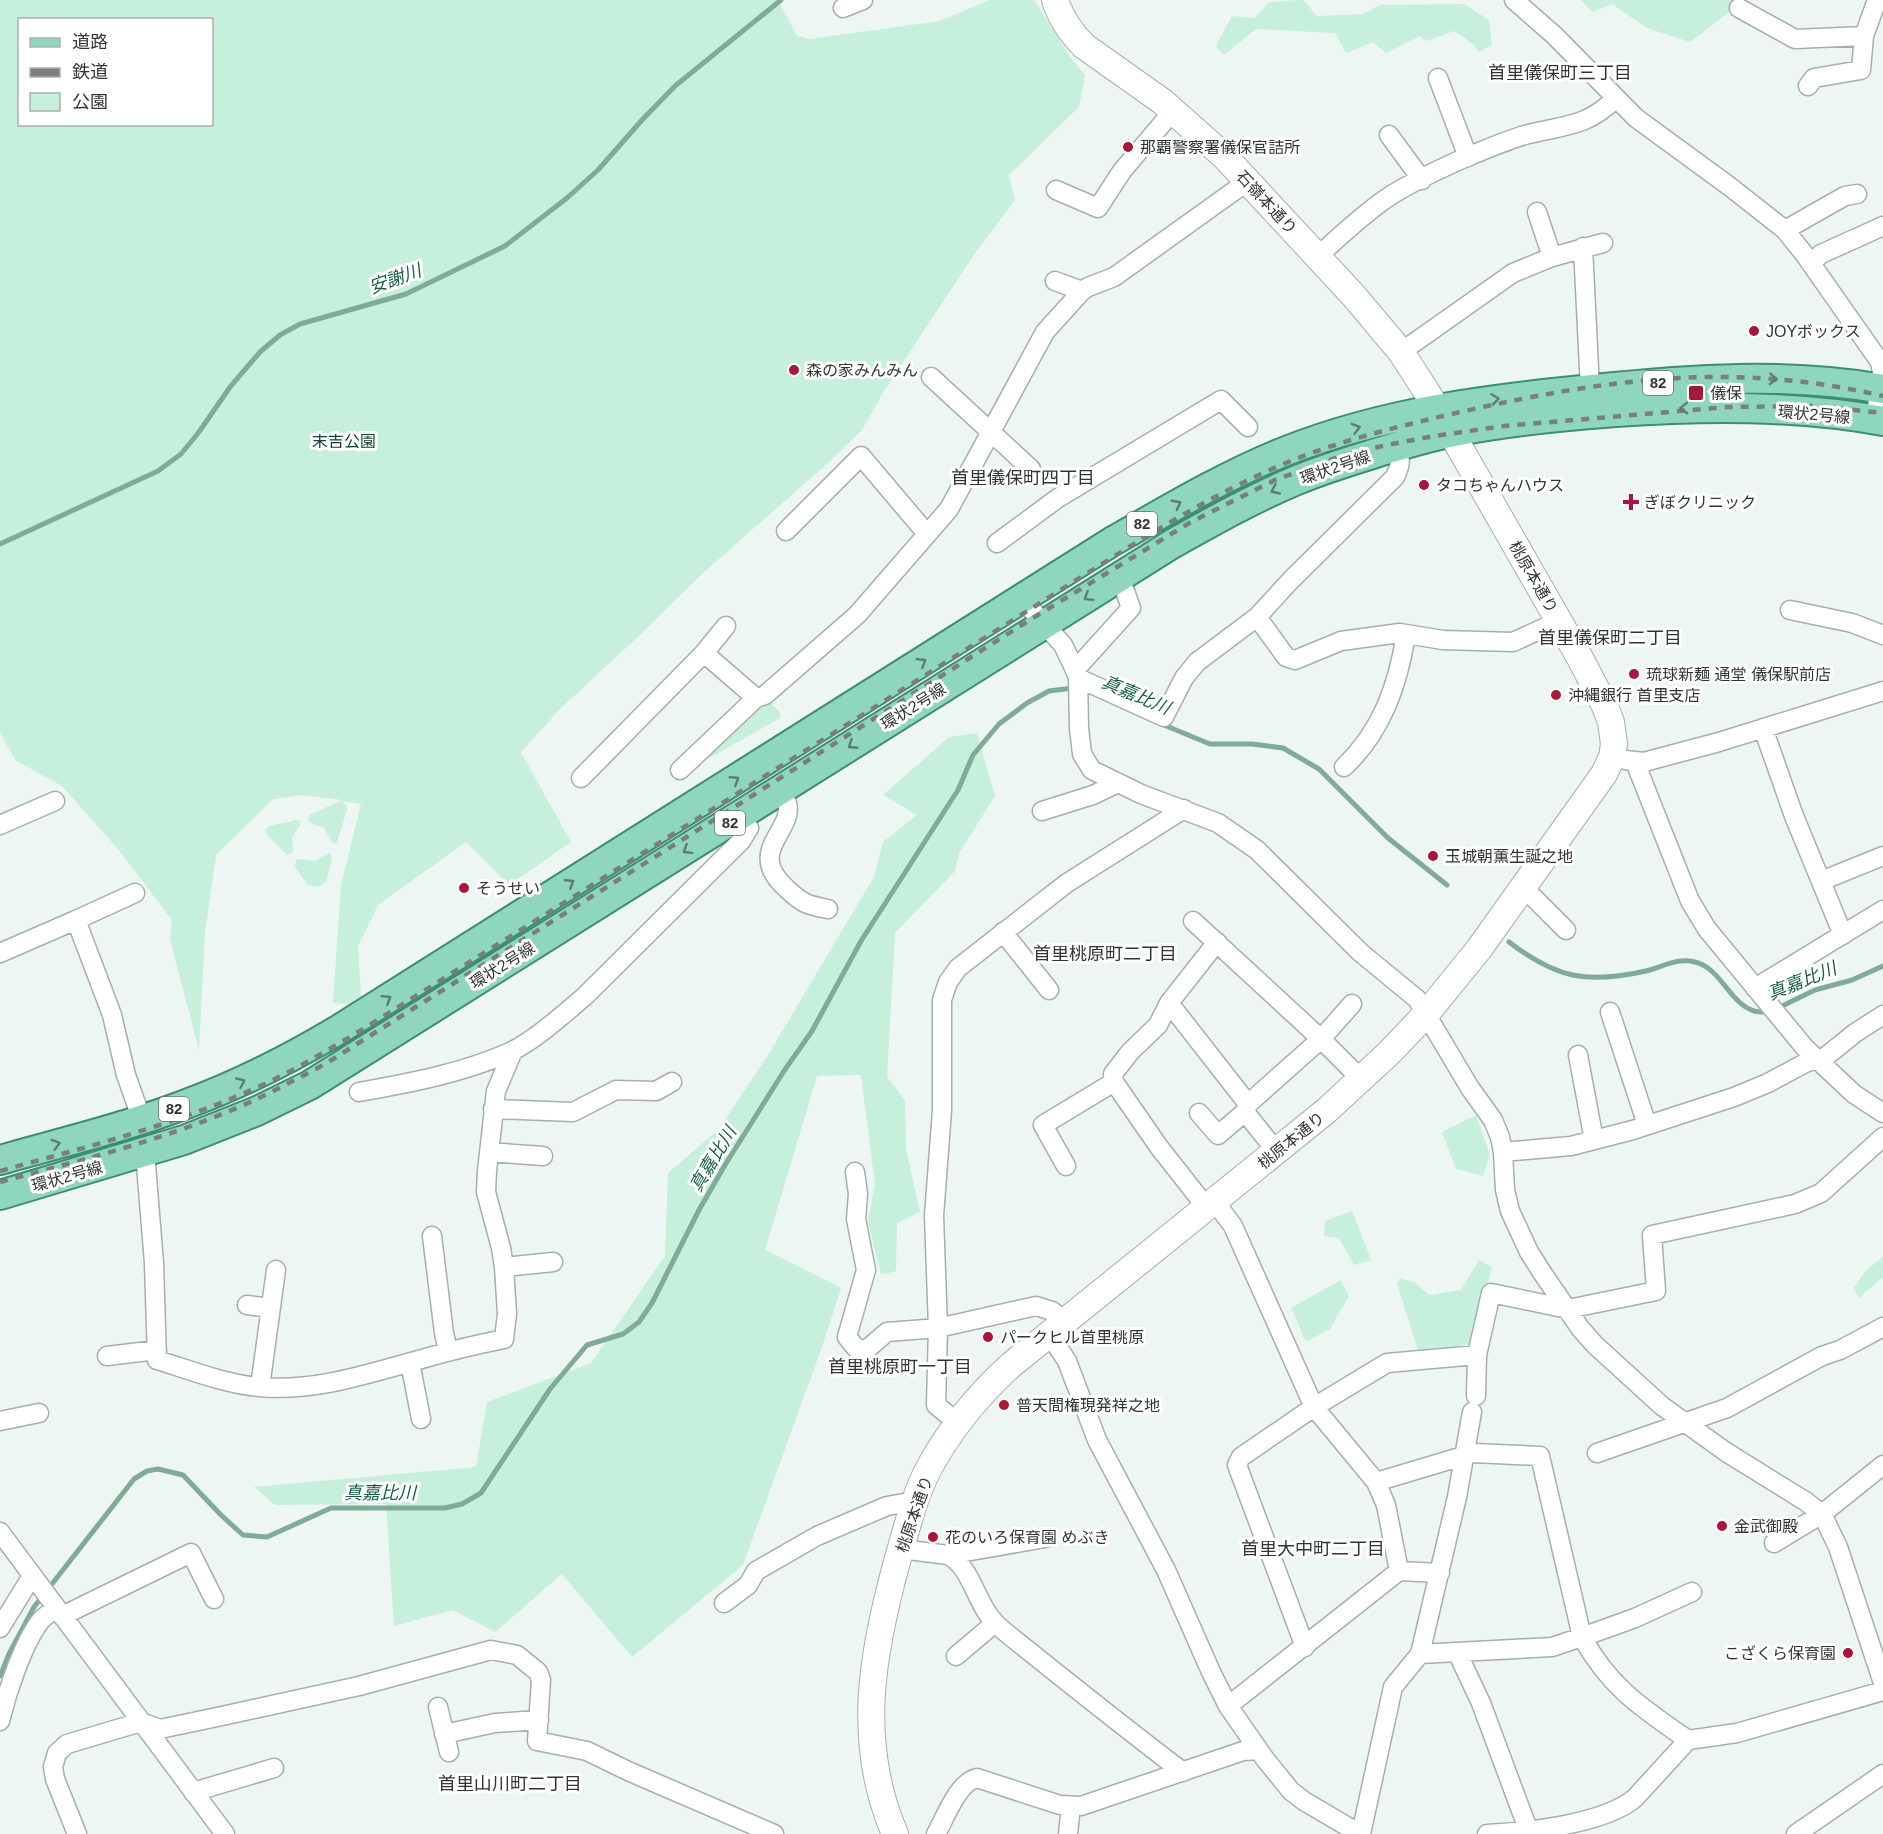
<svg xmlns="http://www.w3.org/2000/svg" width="1883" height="1834" font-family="Arial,'Noto Sans JP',sans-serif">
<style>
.green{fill:#c6efdc;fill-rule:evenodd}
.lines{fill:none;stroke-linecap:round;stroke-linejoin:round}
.stream{stroke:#80ab97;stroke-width:5}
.minor-casing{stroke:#a6afab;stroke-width:21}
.secondary-casing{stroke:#a6afab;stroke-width:28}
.primary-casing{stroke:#3d8d70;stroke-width:32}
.minor{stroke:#fff;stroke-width:18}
.secondary{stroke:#fff;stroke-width:26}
.primary{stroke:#8ed7bc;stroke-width:28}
.rail{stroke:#7a7f7d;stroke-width:4.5;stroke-dasharray:8 8;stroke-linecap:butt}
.oneway{stroke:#5b7e71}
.poi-dot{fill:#ab153a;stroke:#fff;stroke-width:2}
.labels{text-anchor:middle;stroke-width:6;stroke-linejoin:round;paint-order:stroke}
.shield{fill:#fff;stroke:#707271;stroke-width:1.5}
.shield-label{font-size:15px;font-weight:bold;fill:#323534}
.poi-label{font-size:16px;fill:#323534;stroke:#fff;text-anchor:start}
.street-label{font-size:16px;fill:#323534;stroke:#fff}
.park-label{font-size:16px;fill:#114331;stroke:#fff}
.neighbourhood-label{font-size:18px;fill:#323534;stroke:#fff}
.water-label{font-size:18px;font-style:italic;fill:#145f45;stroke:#fff}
</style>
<rect width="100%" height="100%" fill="#edf6f2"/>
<path class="green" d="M 0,0 L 778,0 L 797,36 L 810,39 L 940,21 L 989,0 L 1034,0 L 1070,57 L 1085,75 L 1079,107 L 1009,175 L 1015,200 L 973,256 L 883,393 L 862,430 L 827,464 L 704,572 L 644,631 L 559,710 L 521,752 L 571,842 L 509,885 L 466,842 L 378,905 L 358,946 L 361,996 L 350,1004 L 333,1003 L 341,885 L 361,804 L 342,801 L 347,806 L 347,809 L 337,843 L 333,844 L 324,828 L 310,823 L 308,819 L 310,815 L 342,800 L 302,795 L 273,799 L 216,855 L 205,932 L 199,1050 L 170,939 L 172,920 L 118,849 L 62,786 L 15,760 L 0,732 ZM 20,20 L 212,20 L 212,124 L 20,124 Z
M 1297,0 L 1303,0 L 1317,16 L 1364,14 L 1380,5 L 1464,4 L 1489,20 L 1492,45 L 1479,52 L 1473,44 L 1454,31 L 1426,41 L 1420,36 L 1386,53 L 1373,42 L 1346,53 L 1335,33 L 1256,29 L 1224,55 L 1216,46 L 1232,16 L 1255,18 L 1269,2 Z
M 1581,0 L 1736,0 L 1728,13 L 1690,42 L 1647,28 L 1612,4 L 1592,12 Z
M 767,699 L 780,712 L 780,718 L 708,759 L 704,754 Z
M 977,733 L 995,796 L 959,853 L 955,871 L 895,933 L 887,1077 L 905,1100 L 906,1149 L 920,1212 L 897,1223 L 896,1271 L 881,1275 L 868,1221 L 875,1184 L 861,1075 L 817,1076 L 765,1250 L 841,1288 L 823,1344 L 743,1565 L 632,1657 L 562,1574 L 495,1632 L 453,1610 L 394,1626 L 386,1504 L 275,1505 L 254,1487 L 476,1467 L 487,1402 L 591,1363 L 665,1256 L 668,1173 L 718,1130 L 768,1055 L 874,877 L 883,842 L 917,815 L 883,795 L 949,737 Z
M 297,820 L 300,821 L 300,825 L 292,838 L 293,852 L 287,855 L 268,836 L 265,830 L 269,826 Z
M 328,853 L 331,854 L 332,859 L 326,882 L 318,887 L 308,885 L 295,867 L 296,860 L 301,859 L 315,861 Z
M 1476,1115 L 1490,1155 L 1483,1176 L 1456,1169 L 1442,1132 Z
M 1352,1211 L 1371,1260 L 1354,1265 L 1339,1238 L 1324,1236 L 1325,1221 Z
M 1883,1256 L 1883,1277 L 1859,1298 L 1854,1288 L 1863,1274 Z
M 1479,1260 L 1492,1267 L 1474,1344 L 1418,1350 L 1397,1284 L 1400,1278 L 1414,1282 L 1429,1295 L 1461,1290 Z
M 1341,1280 L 1349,1296 L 1330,1329 L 1306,1342 L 1291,1308 Z"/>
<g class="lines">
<path class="stream" d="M 0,544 L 158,471 L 181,454 L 199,432 L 230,387 L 260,352 L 280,335 L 300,324 L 406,294 L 505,246 L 567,198 L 598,170 L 642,120 L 675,86 L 781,0
M 1159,723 L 1210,744 L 1252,744 L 1283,748 L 1319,769 L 1388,838 L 1447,885
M 1509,942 C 1557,979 1588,984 1646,971 C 1663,967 1677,957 1695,962 C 1721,968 1729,1003 1754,1011 C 1758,1012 1764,1012 1768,1012
M 1776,1009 L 1815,990 L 1852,980 L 1883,966
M 0,1676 L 9,1654 L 34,1607 L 134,1479 L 147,1471 L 158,1469 L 183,1475 L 221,1515 L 243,1535 L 267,1537 L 331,1508 L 445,1508 L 462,1504 L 481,1493 L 550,1389 L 587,1345 L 623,1334 L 639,1322 L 652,1303 L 699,1210 L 725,1165 L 784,1071 L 812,1031 L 861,941 L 958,790 L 973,755 L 999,724 L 1027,703 L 1049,691 L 1073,688"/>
<defs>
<path id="minor" d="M 1514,0 L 1554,35 L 1636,118 L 1729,186 L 1785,230 L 1805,255 L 1880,362 L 1882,372 L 1875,420
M 843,8 L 863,0
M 1739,8 L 1795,39 L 1864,36
M 1438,78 L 1468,157
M 1808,86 L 1814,78 L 1861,70 L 1864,36 L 1877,0
M 1389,135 L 1422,180
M 1056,190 L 1098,208 L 1122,171 L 1173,111
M 1537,212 L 1552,257
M 1785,230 L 1845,196 L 1857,194
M 1583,247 L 1590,389
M 1318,256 C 1338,238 1358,219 1380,203 C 1402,186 1444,167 1469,156 C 1487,149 1507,140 1525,135 C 1563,125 1586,128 1616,98
M 1811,263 L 1821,254 L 1883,226
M 1055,281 L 1082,291
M 1401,352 L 1513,273 L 1552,257 L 1603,243
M 931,377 L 1031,469
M 786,531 L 861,456 L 927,534
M 997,543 L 1058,498 L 1221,400 L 1248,427
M 1022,599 L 1063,645 L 1075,670 L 1078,678 L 1079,728 L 1082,754 L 1092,770 L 1141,794 L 1218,823 L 1257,850 L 1361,953 L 1417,999 L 1470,1088 L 1493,1120 L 1500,1137 L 1503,1152 L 1505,1190 L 1510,1211 L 1529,1252 L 1543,1274 L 1580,1328 L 1595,1345 L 1662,1406 L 1726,1452 L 1805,1501 L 1822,1514 L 1838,1547 L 1883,1683
M 1790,610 L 1852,623 L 1883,635
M 1257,617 L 1286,657 L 1295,660 L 1341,641 L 1400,633 L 1443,640 L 1513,642 L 1559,621
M 704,653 L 726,626
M 1075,670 L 1131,608 L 1125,591 L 1117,579
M 1078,678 L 1164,717 L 1184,678 L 1197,662 L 1257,617 L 1291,580 L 1395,477 C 1401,465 1401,459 1397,447
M 1763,728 L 1794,816 L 1843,935
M 1625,760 L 1644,762 L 1719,742 L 1883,691
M 1635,762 L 1690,901 L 1707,929 L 1805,1048 L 1854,1094 L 1883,1113
M 1344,767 C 1382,731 1398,685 1406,634
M 680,770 L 756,698
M 581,778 L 704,653 L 756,698 L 765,695 L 857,615 L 949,509 L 1045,332 L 1082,291 L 1088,287 L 1114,277 L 1248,181
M 780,791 C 782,795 786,799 787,803 C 795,831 744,851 787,889 C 803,904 807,905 828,909
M 1042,811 L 1093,795 L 1118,783
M 0,825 L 55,801
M 1821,881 L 1883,856
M 1524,888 L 1566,930
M 76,920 L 135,893
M 1193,921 L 1321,1039 L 1361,1079
M 1003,932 L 1049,990
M 0,953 L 76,920 L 112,1015 L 126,1075 L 142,1120
M 1755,988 L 1883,910
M 1169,1003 L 1217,942
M 1610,1012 L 1647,1125
M 1578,1055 L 1594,1140
M 1114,1082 L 1113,1074 L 1130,1052 L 1158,1025 L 1169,1003 L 1248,1104 L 1245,1112 L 1276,1151
M 359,1092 C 410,1083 463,1073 510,1052 C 534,1041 565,1013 585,996 L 741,841 L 749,828 L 742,816
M 1248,1104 L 1321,1039 L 1352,1004
M 493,1109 L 573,1112 L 616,1090 L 656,1091 L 672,1082
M 1199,1113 L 1218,1135 L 1245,1112
M 489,1152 L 543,1156
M 1503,1152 L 1571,1146 L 1633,1130 L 1734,1097 L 1768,1083 L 1807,1062 L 1824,1058 L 1855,1033 L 1883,1015
M 145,1153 L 154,1263 L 157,1360 C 190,1370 225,1384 259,1387 C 313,1392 364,1375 415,1361 C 445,1352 474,1345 504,1339 L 507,1314 L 504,1267 L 501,1248 L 486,1192 L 487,1171 L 496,1091 L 513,1051
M 1066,1166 L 1043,1125 L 1114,1082 L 1159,1147 L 1207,1208
M 855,1172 L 858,1194 L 856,1219 L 866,1270 L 847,1337 L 856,1348 L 866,1350 L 887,1332 L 938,1328 L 936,1405 L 958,1423
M 1215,1202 L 1233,1226 L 1314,1407 L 1376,1482 L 1386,1505 L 1399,1571 L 1228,1706
M 432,1236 L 444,1333 L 448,1351
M 504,1267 L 553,1262
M 247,1305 L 270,1308
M 1066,1321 L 1052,1311 L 1036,1306 L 938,1328 L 934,1216 L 942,1110 L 942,1000 L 948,982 L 958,968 L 1067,883 L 1184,809
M 1049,1334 L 1067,1361 L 1097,1440 L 1166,1570 L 1211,1672 L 1228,1706 L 1265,1759 L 1291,1791 L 1304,1801 L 1360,1834
M 107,1356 L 157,1350
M 410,1362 L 421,1419
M 260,1387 L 276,1270
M 1476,1396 L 1477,1355 L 1491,1293 L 1568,1309 L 1656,1291 L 1652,1235 L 1795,1204 L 1821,1193 L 1883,1137
M 0,1421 L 39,1413
M 1597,1453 L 1727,1408 L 1822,1356 L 1840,1350 L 1883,1327
M 1376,1482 L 1473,1453 L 1540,1456 L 1582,1637 L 1635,1618 L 1692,1592
M 0,1532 L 225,1834
M 1774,1543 L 1822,1514 L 1883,1465
M 901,1549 L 948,1555 C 973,1568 975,1604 997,1625 C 1014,1640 1032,1653 1050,1668 C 1094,1703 1138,1738 1183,1772
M 948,1555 L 1045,1538
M 1399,1571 L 1440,1573
M 724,1603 L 748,1585 L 756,1571 L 817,1536 L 887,1506 L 915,1501
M 62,1616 L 191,1553 L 214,1599
M 0,1628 L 32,1576
M 1305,1647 L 1237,1465 L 1241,1457 L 1314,1407 L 1387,1363 L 1477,1355
M 1457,1652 L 1481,1703 L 1529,1832
M 1420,1654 L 1552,1647 L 1582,1637 C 1610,1688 1642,1708 1688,1740
M 956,1656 L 995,1623
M 438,1707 L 449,1752
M 0,1721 C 7,1692 23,1643 41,1620 C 45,1616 51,1612 56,1609
M 444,1734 L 495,1723 L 539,1720
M 193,1792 L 274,1768
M 77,1834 L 55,1779 L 53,1767 L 57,1753 L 67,1744 L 141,1722 L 160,1729 L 222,1716 L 359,1686 L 491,1650 L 517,1655 L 538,1672 L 541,1680 L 537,1741 L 587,1751 L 628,1771 L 774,1834
M 936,1834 C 945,1818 958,1782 977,1778 L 1060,1805 L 1081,1806 L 1243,1751 L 1259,1750
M 1068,1834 L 1071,1806
M 1361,1834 L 1393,1687 L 1420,1654 L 1457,1497 L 1472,1412
M 1487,1834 C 1528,1832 1604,1824 1635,1798 L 1688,1740 L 1737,1733 L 1883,1691
M 1796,1834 L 1883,1774"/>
<path id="secondary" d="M 895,1834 C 855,1741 872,1652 898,1558 C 907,1528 914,1496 929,1468 C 950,1429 978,1395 1011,1365 L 1326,1111 L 1389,1053 L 1427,1013 L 1479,949 L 1604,774 L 1612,757 L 1614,744 L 1611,722 L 1604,704 L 1580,658 L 1437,408 L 1401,352 L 1354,296 L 1225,157 L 1163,102 L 1084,46 C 1071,33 1061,19 1055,0"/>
<path id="primary" d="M 0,1160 C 60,1143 122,1128 181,1106 C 236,1086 288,1060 338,1030 L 1113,541 C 1169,509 1226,475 1286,451 C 1385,412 1488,399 1593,389 C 1690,379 1786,372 1883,389
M 0,1195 L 184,1140 L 257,1111 L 310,1085 L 1172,544 C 1213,521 1254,498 1297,480 C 1328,467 1360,458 1392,448 C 1412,442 1433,436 1454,432 C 1507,421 1562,416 1616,412 C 1704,406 1795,405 1883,421"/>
</defs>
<use href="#minor" class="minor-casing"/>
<use href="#secondary" class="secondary-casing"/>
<use href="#primary" class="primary-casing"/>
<use href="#minor" class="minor"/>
<use href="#secondary" class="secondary"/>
<use href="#primary" class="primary"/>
<path class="rail" d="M 0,1171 C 79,1149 159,1129 235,1097 C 282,1078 325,1052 368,1026 L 1129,547 C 1172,521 1215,495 1261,474 C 1324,444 1392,428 1460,412 C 1608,379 1733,361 1883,396
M 0,1182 C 75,1162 151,1143 222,1114 C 258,1100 291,1082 325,1064 L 736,806 L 1028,621 L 1191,522 L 1275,480 L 1344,455 L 1387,445 L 1434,436 L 1504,426 L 1727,407 L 1816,406 L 1883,413"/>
</g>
<defs><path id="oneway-chevron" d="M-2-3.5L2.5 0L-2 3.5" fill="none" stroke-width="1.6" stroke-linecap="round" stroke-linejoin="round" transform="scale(1.5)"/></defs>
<g class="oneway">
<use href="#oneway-chevron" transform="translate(1773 379) rotate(3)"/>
<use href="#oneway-chevron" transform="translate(1495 399) rotate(-8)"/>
<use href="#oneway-chevron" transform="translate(1684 408) rotate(179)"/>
<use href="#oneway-chevron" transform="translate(1356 428) rotate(-16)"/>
<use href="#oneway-chevron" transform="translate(1275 490) rotate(155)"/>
<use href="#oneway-chevron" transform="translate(1177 504) rotate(-28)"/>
<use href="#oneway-chevron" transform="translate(1088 597) rotate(148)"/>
<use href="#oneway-chevron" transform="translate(922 662) rotate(-32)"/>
<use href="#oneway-chevron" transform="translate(852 745) rotate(147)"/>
<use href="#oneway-chevron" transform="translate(735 780) rotate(-32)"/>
<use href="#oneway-chevron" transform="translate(687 850) rotate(148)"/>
<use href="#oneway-chevron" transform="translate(570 883) rotate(-32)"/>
<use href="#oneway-chevron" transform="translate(387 999) rotate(-32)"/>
<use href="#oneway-chevron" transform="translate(241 1082) rotate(-24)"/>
<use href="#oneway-chevron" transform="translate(56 1144) rotate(-16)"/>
</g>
<g class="poi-dot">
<circle cx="1128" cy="147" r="6"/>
<circle cx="1754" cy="331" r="6"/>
<circle cx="794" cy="370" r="6"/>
<rect x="1688" y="385" width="16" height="16" rx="3"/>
<circle cx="1424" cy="485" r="6"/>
<path d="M1628 493h6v6h6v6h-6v6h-6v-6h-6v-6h6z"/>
<circle cx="1634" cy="674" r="6"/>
<circle cx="1556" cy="695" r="6"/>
<circle cx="1433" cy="856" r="6"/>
<circle cx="464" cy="888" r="6"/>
<circle cx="988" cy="1337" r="6"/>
<circle cx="1004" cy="1405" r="6"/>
<circle cx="1722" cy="1526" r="6"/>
<circle cx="933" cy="1537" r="6"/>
<circle cx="1848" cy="1653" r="6"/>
</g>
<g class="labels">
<g class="shield">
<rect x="1643" y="371" width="30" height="24" rx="4.5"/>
<rect x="1127" y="512" width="30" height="24" rx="4.5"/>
<rect x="715" y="811" width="30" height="24" rx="4.5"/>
<rect x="159" y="1097" width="30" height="24" rx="4.5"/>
</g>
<g class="shield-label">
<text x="1658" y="388">82</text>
<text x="1142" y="529">82</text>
<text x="730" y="828">82</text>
<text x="174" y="1114">82</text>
</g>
<g class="poi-label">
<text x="1140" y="153">那覇警察署儀保官詰所</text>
<text x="1766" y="337">JOYボックス</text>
<text x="806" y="376">森の家みんみん</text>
<text x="1710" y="399">儀保</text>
<text x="1436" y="491">タコちゃんハウス</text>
<text x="1644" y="508">ぎぼクリニック</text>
<text x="1646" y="680">琉球新麺 通堂 儀保駅前店</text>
<text x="1568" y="701">沖縄銀行 首里支店</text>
<text x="1445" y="862">玉城朝薫生誕之地</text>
<text x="476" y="894">そうせい</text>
<text x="1000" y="1343">パークヒル首里桃原</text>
<text x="1016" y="1411">普天間権現発祥之地</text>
<text x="1734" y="1532">金武御殿</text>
<text x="945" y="1543">花のいろ保育園 めぶき</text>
<text x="1836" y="1659" text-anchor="end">こざくら保育園</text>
</g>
<g class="street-label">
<text transform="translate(1267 202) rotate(47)" y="6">石嶺本通り</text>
<text transform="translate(1814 414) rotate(5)" y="6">環状2号線</text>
<text transform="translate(1335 467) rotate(-19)" y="6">環状2号線</text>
<text transform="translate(1534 577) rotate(60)" y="6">桃原本通り</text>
<text transform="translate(913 706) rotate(-32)" y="6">環状2号線</text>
<text transform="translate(502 965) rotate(-32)" y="6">環状2号線</text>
<text transform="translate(1291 1140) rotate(-39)" y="6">桃原本通り</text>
<text transform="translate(67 1176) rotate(-16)" y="6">環状2号線</text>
<text transform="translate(914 1514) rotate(-71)" y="6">桃原本通り</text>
</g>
<g class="park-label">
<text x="344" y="447">末吉公園</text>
</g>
<g class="neighbourhood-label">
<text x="1560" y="79">首里儀保町三丁目</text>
<text x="1023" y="484">首里儀保町四丁目</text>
<text x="1610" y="644">首里儀保町二丁目</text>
<text x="1105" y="960">首里桃原町二丁目</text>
<text x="900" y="1373">首里桃原町一丁目</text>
<text x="1313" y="1555">首里大中町二丁目</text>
<text x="510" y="1790">首里山川町二丁目</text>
</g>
<g class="water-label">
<text transform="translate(395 279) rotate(-20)" y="6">安謝川</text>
<text transform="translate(1136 695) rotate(23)" y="6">真嘉比川</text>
<text transform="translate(1802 981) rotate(-22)" y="6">真嘉比川</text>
<text transform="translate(713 1159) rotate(-59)" y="6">真嘉比川</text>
<text x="380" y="1499">真嘉比川</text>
</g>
</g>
<rect x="18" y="18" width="195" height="108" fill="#ffffff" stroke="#adaeae" stroke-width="1.5"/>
<rect x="30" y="38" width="30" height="9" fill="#8ed7bc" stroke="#adaeae" stroke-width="1.5"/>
<text x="72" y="48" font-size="18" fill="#323534">道路</text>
<rect x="30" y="68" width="30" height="9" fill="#7a7f7d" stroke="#adaeae" stroke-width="1.5"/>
<text x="72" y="78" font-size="18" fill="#323534">鉄道</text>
<rect x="30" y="93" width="30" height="18" fill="#c6efdc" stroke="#adaeae" stroke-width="1.5"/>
<text x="72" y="108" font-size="18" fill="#323534">公園</text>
</svg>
